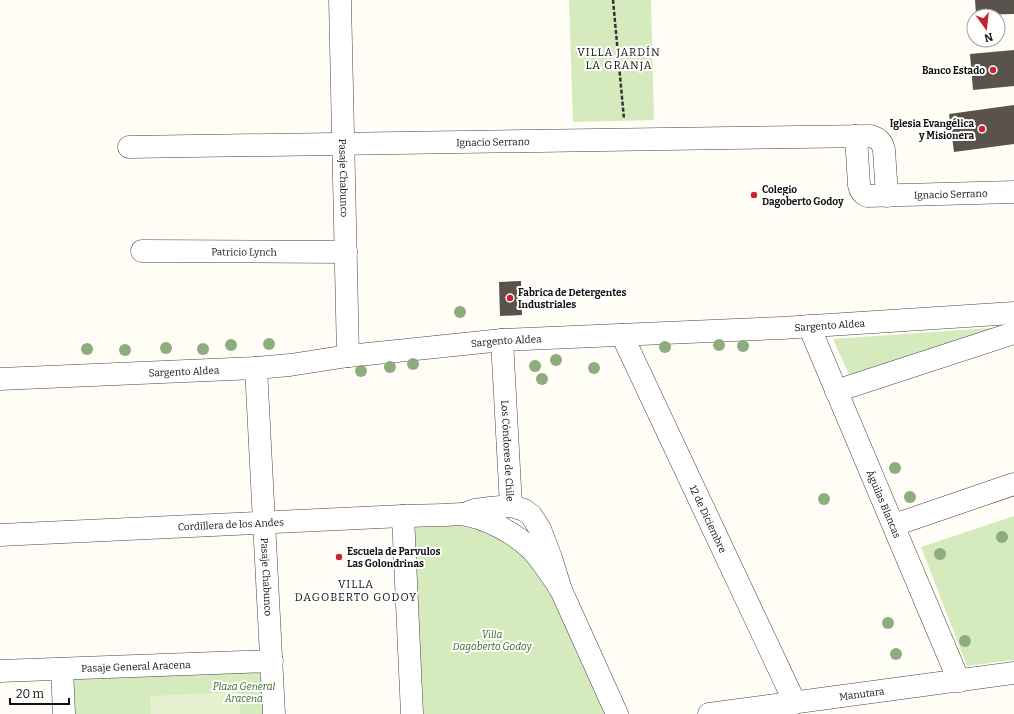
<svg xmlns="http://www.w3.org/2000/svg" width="1014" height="714" font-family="Bitter,serif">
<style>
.green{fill:#d5ebbd}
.pitch{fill:#e6f2cf}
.building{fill:#5a524d}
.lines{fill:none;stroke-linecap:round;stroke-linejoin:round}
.minor-casing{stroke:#444;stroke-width:23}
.path{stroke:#333;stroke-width:2.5;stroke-dasharray:4 2;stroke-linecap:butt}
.minor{stroke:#fff;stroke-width:22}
.tree{fill:#8dad7f}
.poi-dot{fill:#c4262e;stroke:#fff;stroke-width:1.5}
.labels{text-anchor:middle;stroke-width:4;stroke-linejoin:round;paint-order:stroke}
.poi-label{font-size:10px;font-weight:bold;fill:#111;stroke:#fff;text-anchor:start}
.street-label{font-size:10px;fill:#111;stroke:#fff}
.park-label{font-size:10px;font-style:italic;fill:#2f6b1f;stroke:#fff}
.neighbourhood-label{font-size:11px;letter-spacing:1px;fill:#111;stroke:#fff}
</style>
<rect width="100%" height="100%" fill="#fffdf5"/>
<path class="green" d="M 569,0 L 651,0 L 654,120 L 573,122 Z
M 1004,327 L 851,379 L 833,339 Z
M 1014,516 L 1014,660 L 967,666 L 921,547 Z
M 461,526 L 484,532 L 504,540 L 528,561 L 551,594 L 566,622 L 604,714 L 422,714 L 412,527 Z
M 265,670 L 267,714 L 75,714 L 73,679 Z"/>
<path class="pitch" d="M 239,692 L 240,714 L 151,714 L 150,696 Z"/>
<path class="building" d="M 975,0 L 1014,0 L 1014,14 L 976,15 Z
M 1014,50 L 1014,86 L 973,90 L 970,54 Z
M 1014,105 L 1014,144 L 954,152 L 949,114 Z
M 521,281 L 522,315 L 500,316 L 499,282 Z"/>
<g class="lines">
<defs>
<g id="minor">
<path id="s1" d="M 340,0 L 348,356"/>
<path id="s2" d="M 856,136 L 859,185 C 860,191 862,193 867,196 L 1014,192"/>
<path id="s3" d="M 129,147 L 870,136 C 878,138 882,141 884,150 L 887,196"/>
<path id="s4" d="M 142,251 L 346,252"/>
<path id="s5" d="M 809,326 L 959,681"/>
<path id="s6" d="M 622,335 L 795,703"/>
<path id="s7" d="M 502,340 L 511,506"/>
<path id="s8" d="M 256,368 L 274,714"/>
<path id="s9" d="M 0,379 L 256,368 L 290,365 L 348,356 L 397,351 L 502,340 L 782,328 L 1014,313"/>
<path d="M 836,391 L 1014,333"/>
<path d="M 464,514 L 475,510 L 490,508 L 511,506 L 524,510 L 531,515 L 540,529 L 551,558 L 561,590 L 617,714"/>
<path d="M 403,516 L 412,714"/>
<path d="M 894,525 L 1014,484"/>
<path id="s10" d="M 0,535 L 403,516 C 416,516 430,515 443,515 C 449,515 455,514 461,514 C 485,517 515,533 532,550 C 543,562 552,576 561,590"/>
<path d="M 62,669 L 64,714"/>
<path id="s11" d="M 0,671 L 272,661"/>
<path id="s12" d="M 709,714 L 1014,673"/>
</g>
</defs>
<use href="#minor" class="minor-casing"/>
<path class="path" d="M 613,0 L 624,119"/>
<use href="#minor" class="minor"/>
</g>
<g class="tree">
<circle cx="460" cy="312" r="6"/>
<circle cx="269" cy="344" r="6"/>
<circle cx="231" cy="345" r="6"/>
<circle cx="719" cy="345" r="6"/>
<circle cx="743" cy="346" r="6"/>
<circle cx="665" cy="347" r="6"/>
<circle cx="166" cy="348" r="6"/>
<circle cx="87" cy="349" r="6"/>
<circle cx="203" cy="349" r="6"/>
<circle cx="125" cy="350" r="6"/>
<circle cx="556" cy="360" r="6"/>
<circle cx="413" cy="364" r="6"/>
<circle cx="535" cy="366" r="6"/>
<circle cx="390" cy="367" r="6"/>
<circle cx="594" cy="368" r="6"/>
<circle cx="361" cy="371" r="6"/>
<circle cx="542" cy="379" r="6"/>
<circle cx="895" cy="468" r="6"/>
<circle cx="910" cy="497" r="6"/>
<circle cx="824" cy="499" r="6"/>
<circle cx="1002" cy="537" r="6"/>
<circle cx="940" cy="554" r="6"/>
<circle cx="888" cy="623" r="6"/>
<circle cx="965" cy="641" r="6"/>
<circle cx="896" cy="654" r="6"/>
</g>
<g class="poi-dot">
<circle cx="993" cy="70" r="4"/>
<circle cx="982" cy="129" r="4"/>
<circle cx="754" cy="195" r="4"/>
<circle cx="510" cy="298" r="4"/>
<circle cx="339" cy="557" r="4"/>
</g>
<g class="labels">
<g class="poi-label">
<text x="985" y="74" text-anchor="end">Banco Estado</text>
<text x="974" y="127" text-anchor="end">Iglesia Evangélica<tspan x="974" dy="12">y Misionera</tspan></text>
<text x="762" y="193">Colegio<tspan x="762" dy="12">Dagoberto Godoy</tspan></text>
<text x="518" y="296">Fabrica de Detergentes<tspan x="518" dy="12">Industriales</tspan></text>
<text x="347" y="555">Escuela de Parvulos<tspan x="347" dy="12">Las Golondrinas</tspan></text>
</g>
<g class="street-label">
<text dy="4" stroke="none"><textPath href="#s3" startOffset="364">Ignacio Serrano</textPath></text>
<text dy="4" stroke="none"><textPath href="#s1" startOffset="178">Pasaje Chabunco</textPath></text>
<text dy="4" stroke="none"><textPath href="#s2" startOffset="147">Ignacio Serrano</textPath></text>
<text dy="4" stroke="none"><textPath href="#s4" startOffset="102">Patricio Lynch</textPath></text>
<text dy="4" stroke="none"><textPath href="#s9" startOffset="832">Sargento Aldea</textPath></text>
<text dy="4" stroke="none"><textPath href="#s9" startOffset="508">Sargento Aldea</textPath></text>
<text dy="4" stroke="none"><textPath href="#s9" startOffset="184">Sargento Aldea</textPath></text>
<text dy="4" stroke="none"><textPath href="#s7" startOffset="111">Los Cóndores de Chile</textPath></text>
<text dy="4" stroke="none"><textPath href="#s5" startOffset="193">Águilas Blancas</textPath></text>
<text dy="4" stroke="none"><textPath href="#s6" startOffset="203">12 de Diciembre</textPath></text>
<text dy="4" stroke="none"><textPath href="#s10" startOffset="231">Cordillera de los Andes</textPath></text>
<text dy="4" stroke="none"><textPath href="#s8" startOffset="209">Pasaje Chabunco</textPath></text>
<text dy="4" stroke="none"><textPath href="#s11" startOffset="136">Pasaje General Aracena</textPath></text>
<text dy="4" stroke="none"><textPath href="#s12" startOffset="154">Manutara</textPath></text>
</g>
<g class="park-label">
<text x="492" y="638">Villa<tspan x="492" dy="12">Dagoberto Godoy</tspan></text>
<text x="244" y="690">Plaza General<tspan x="244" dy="12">Aracena</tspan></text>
</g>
<g class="neighbourhood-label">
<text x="619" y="56">VILLA JARDÍN<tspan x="619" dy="13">LA GRANJA</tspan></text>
<text x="356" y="588">VILLA<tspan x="356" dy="13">DAGOBERTO GODOY</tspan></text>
</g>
</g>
<g transform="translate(986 28) rotate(165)"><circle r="19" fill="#ffffff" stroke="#a0a0a0"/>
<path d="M0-3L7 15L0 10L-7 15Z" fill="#c4262e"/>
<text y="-6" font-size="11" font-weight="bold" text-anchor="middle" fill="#111111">N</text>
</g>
<path d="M10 698v6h59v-6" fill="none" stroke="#111111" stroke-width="2"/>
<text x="16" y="698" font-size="12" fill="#111111" stroke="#ffffff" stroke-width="3" paint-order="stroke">20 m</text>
</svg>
